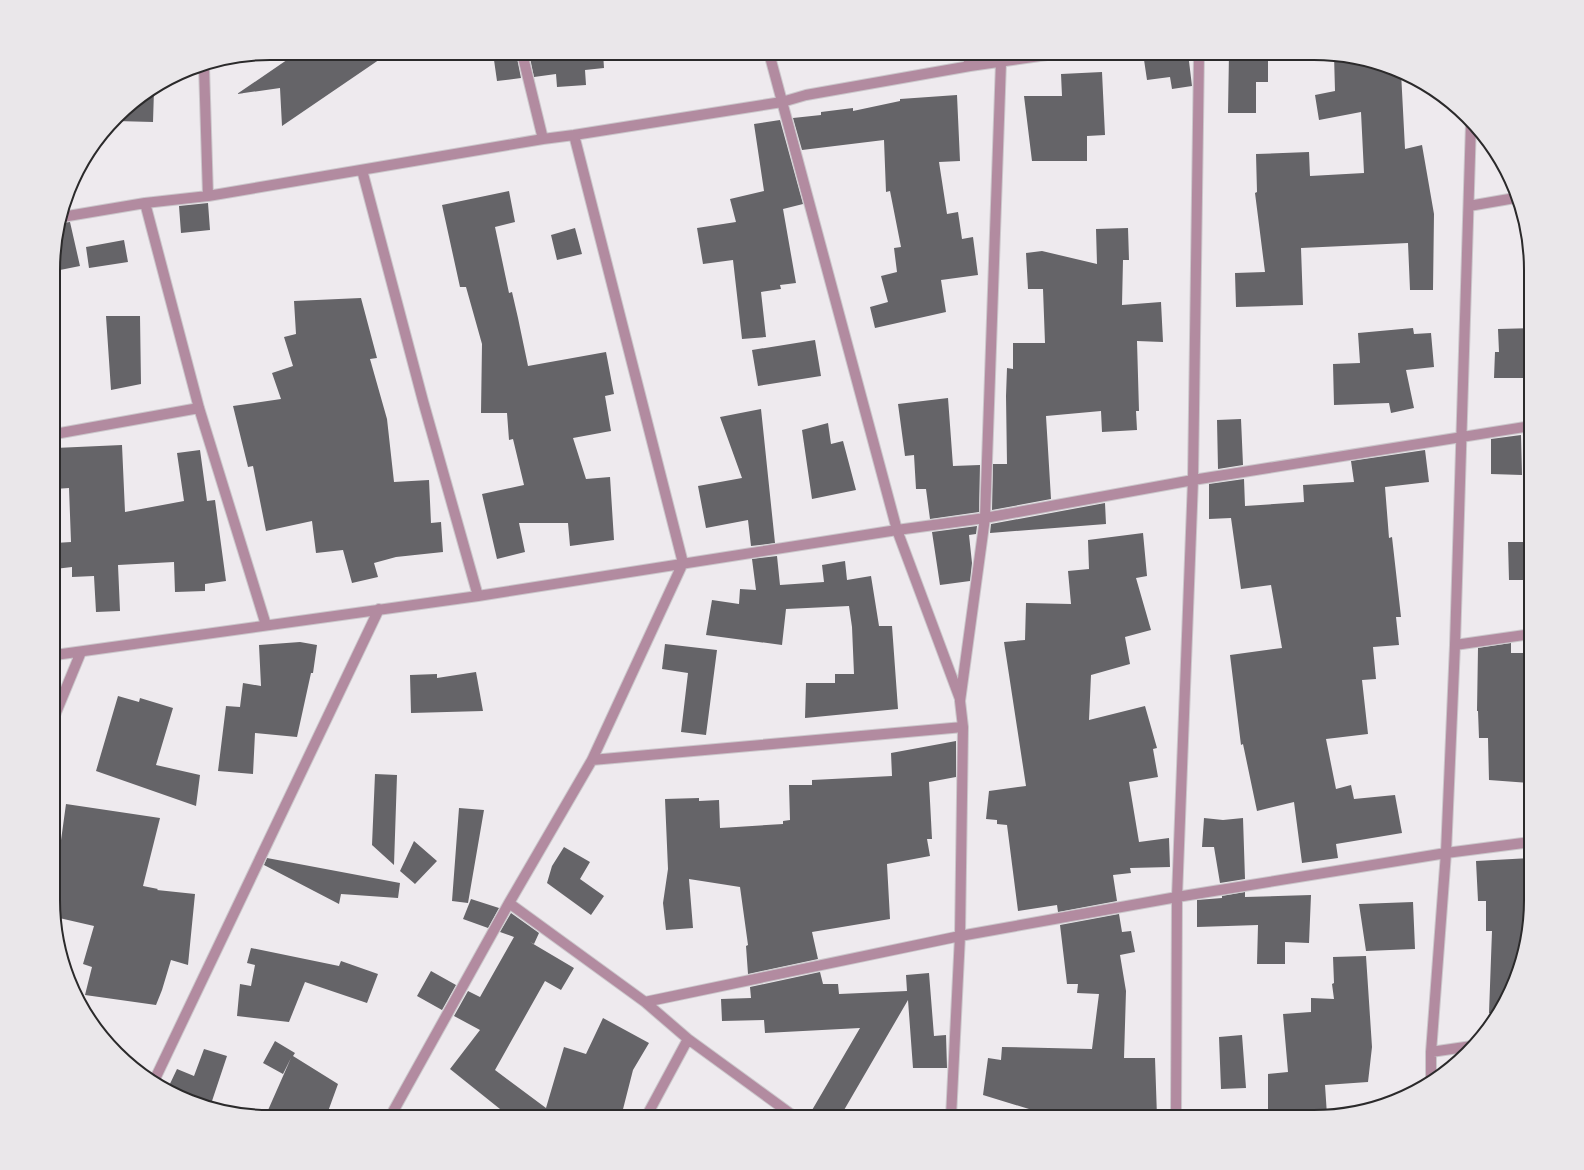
<svg xmlns="http://www.w3.org/2000/svg" width="1584" height="1170" font-family="'Roboto Condensed',sans-serif">
<style>
.building{fill:#656468}
.lines{fill:none;stroke-linecap:round;stroke-linejoin:round}
.minor-casing{stroke:#cbc7cb;stroke-width:12}
.minor{stroke:#b28ba0;stroke-width:10}
.rim{fill:none;stroke:#2b2a2b;stroke-width:2}
</style>
<rect width="100%" height="100%" fill="#eeeaee"/>
<path class="building" d="M 297,53 L 389,53 L 282,126 L 280,88 L 237,94 Z
M 493,53 L 516,53 L 521,78 L 497,81 Z
M 529,53 L 603,53 L 604,68 L 585,70 L 586,85 L 557,87 L 556,74 L 534,77 Z
M 1143,53 L 1188,53 L 1192,86 L 1172,89 L 1170,77 L 1147,80 Z
M 1229,53 L 1268,53 L 1268,82 L 1256,82 L 1256,113 L 1228,113 Z
M 1334,55 L 1401,72 L 1405,149 L 1422,145 L 1434,214 L 1433,290 L 1410,290 L 1408,243 L 1301,248 L 1303,305 L 1236,307 L 1235,273 L 1265,272 L 1255,193 L 1257,192 L 1256,154 L 1309,152 L 1310,176 L 1364,173 L 1361,112 L 1319,120 L 1315,95 L 1335,91 Z
M 1102,72 L 1105,135 L 1087,136 L 1087,161 L 1032,161 L 1024,96 L 1062,96 L 1061,74 Z
M 154,90 L 153,122 L 116,121 L 127,107 Z
M 957,95 L 960,161 L 939,162 L 947,214 L 958,212 L 962,239 L 973,237 L 978,275 L 941,280 L 946,312 L 875,328 L 870,307 L 888,302 L 881,276 L 897,272 L 894,248 L 901,247 L 890,191 L 886,192 L 884,140 L 802,150 L 793,118 L 821,115 L 821,112 L 853,108 L 853,111 L 900,101 L 900,99 Z
M 780,120 L 803,204 L 783,209 L 796,283 L 780,285 L 781,289 L 761,292 L 766,337 L 742,339 L 733,260 L 703,264 L 697,228 L 736,222 L 730,199 L 764,191 L 754,124 Z
M 509,191 L 515,222 L 495,227 L 509,293 L 512,292 L 518,318 L 528,366 L 606,352 L 614,394 L 605,396 L 611,431 L 573,438 L 586,479 L 610,477 L 614,540 L 570,546 L 568,523 L 519,523 L 525,552 L 497,559 L 482,494 L 524,485 L 513,439 L 509,440 L 507,413 L 481,413 L 482,344 L 466,287 L 460,287 L 442,205 Z
M 208,203 L 210,230 L 181,233 L 179,206 Z
M 70,222 L 80,266 L 55,271 L 55,242 L 60,223 Z
M 575,228 L 582,254 L 557,260 L 551,235 Z
M 1128,228 L 1129,260 L 1123,260 L 1122,305 L 1161,302 L 1163,342 L 1137,341 L 1139,411 L 1136,411 L 1137,430 L 1102,432 L 1101,411 L 1046,416 L 1051,499 L 992,510 L 993,464 L 1007,464 L 1006,396 L 1007,368 L 1013,369 L 1013,343 L 1045,343 L 1043,289 L 1028,289 L 1026,253 L 1042,251 L 1097,264 L 1096,229 Z
M 124,240 L 128,262 L 89,268 L 86,247 Z
M 361,298 L 377,358 L 370,359 L 387,419 L 394,482 L 429,480 L 431,523 L 441,522 L 443,552 L 396,557 L 374,563 L 378,577 L 352,583 L 343,550 L 316,553 L 312,521 L 266,531 L 253,466 L 248,467 L 233,406 L 281,399 L 272,373 L 293,366 L 284,337 L 296,334 L 294,301 Z
M 106,316 L 140,316 L 141,384 L 111,390 Z
M 1413,328 L 1414,334 L 1431,333 L 1434,367 L 1406,370 L 1414,408 L 1391,413 L 1389,403 L 1334,405 L 1333,364 L 1360,363 L 1358,333 Z
M 1531,328 L 1531,378 L 1494,378 L 1495,352 L 1499,352 L 1498,329 Z
M 815,340 L 821,376 L 758,386 L 752,350 Z
M 948,398 L 953,466 L 980,465 L 979,512 L 930,519 L 926,489 L 916,489 L 914,455 L 905,456 L 898,404 Z
M 761,409 L 775,543 L 751,546 L 748,520 L 706,528 L 698,486 L 742,478 L 720,417 Z
M 1241,419 L 1243,465 L 1218,469 L 1217,420 Z
M 828,423 L 831,444 L 843,441 L 856,490 L 812,499 L 802,430 Z
M 1521,435 L 1522,475 L 1491,474 L 1491,439 Z
M 122,445 L 125,512 L 184,501 L 177,453 L 200,450 L 207,501 L 215,500 L 226,581 L 205,584 L 205,591 L 175,592 L 174,562 L 118,565 L 120,611 L 96,612 L 94,576 L 72,577 L 72,567 L 55,569 L 55,543 L 71,542 L 69,488 L 55,489 L 55,448 Z
M 1425,450 L 1429,482 L 1385,487 L 1389,538 L 1392,537 L 1401,617 L 1396,617 L 1399,645 L 1373,647 L 1376,679 L 1362,680 L 1368,734 L 1326,739 L 1336,789 L 1351,785 L 1354,799 L 1395,795 L 1402,833 L 1336,844 L 1338,858 L 1302,863 L 1294,802 L 1257,811 L 1243,744 L 1241,745 L 1230,655 L 1282,648 L 1271,585 L 1241,589 L 1231,518 L 1209,519 L 1209,484 L 1244,479 L 1245,506 L 1304,502 L 1303,485 L 1354,482 L 1351,461 Z
M 1105,503 L 1106,524 L 990,533 L 991,524 Z
M 977,526 L 976,534 L 969,535 L 972,563 L 970,581 L 940,585 L 932,532 Z
M 1143,533 L 1147,576 L 1136,578 L 1151,630 L 1125,637 L 1130,664 L 1091,675 L 1089,720 L 1145,706 L 1157,748 L 1153,749 L 1158,777 L 1129,782 L 1139,842 L 1169,838 L 1170,867 L 1130,868 L 1131,873 L 1113,875 L 1117,901 L 1058,912 L 1057,905 L 1018,911 L 1007,825 L 997,824 L 997,820 L 986,819 L 989,791 L 1026,786 L 1004,642 L 1025,640 L 1026,603 L 1071,604 L 1068,571 L 1089,569 L 1088,540 Z
M 1508,542 L 1531,542 L 1531,580 L 1509,580 Z
M 777,556 L 780,585 L 824,582 L 822,565 L 845,561 L 847,580 L 871,576 L 879,626 L 892,626 L 898,709 L 805,718 L 806,683 L 835,683 L 835,674 L 854,674 L 852,627 L 849,606 L 786,609 L 782,645 L 706,635 L 712,600 L 739,604 L 740,589 L 756,590 L 752,559 Z
M 300,642 L 317,645 L 313,673 L 311,673 L 297,737 L 255,733 L 253,774 L 218,771 L 226,706 L 240,707 L 243,683 L 261,686 L 259,645 Z
M 1511,643 L 1511,653 L 1531,653 L 1531,783 L 1489,780 L 1488,738 L 1479,738 L 1478,711 L 1477,711 L 1478,648 Z
M 665,644 L 717,650 L 706,735 L 681,732 L 688,673 L 662,669 Z
M 476,672 L 483,711 L 411,713 L 410,675 L 437,674 L 437,678 Z
M 118,696 L 139,702 L 140,698 L 173,708 L 156,765 L 200,775 L 196,806 L 96,771 Z
M 956,741 L 956,777 L 929,782 L 932,839 L 927,839 L 930,856 L 887,864 L 890,919 L 812,932 L 818,959 L 748,974 L 746,946 L 748,945 L 740,887 L 689,879 L 693,928 L 666,930 L 663,903 L 668,869 L 665,799 L 699,798 L 699,801 L 719,800 L 720,828 L 783,824 L 783,821 L 790,820 L 789,785 L 812,785 L 812,780 L 892,776 L 891,753 Z
M 375,774 L 397,775 L 394,865 L 372,845 Z
M 66,804 L 160,818 L 143,886 L 158,889 L 157,890 L 195,894 L 188,965 L 171,960 L 162,990 L 156,1005 L 85,995 L 92,967 L 83,964 L 94,926 L 55,917 L 55,884 Z
M 459,808 L 484,810 L 468,903 L 452,901 Z
M 1204,818 L 1223,820 L 1243,818 L 1245,879 L 1220,883 L 1214,847 L 1202,847 Z
M 414,841 L 437,861 L 415,884 L 400,871 Z
M 564,847 L 590,862 L 580,879 L 604,896 L 591,915 L 547,883 L 552,866 Z
M 267,858 L 400,883 L 398,898 L 341,894 L 339,904 L 264,865 Z
M 1531,858 L 1531,914 L 1519,970 L 1496,1014 L 1489,1013 L 1492,931 L 1486,931 L 1486,901 L 1478,901 L 1476,861 Z
M 1245,892 L 1245,897 L 1311,895 L 1309,943 L 1285,942 L 1285,964 L 1257,964 L 1258,925 L 1197,927 L 1197,900 L 1222,898 L 1222,896 Z
M 471,899 L 499,908 L 488,928 L 463,919 Z
M 1413,902 L 1415,949 L 1366,951 L 1359,904 Z
M 511,913 L 539,933 L 534,944 L 530,942 L 574,968 L 561,990 L 545,981 L 495,1070 L 546,1108 L 564,1047 L 586,1054 L 603,1018 L 649,1043 L 633,1070 L 621,1117 L 510,1117 L 450,1069 L 480,1030 L 454,1016 L 468,991 L 480,997 L 514,937 L 500,932 Z
M 1119,914 L 1122,932 L 1131,931 L 1135,952 L 1120,955 L 1126,991 L 1124,1058 L 1155,1058 L 1157,1117 L 1055,1117 L 983,1095 L 988,1058 L 1001,1060 L 1002,1047 L 1092,1049 L 1099,994 L 1077,993 L 1078,984 L 1067,984 L 1060,925 Z
M 251,948 L 339,966 L 341,961 L 378,974 L 367,1003 L 305,982 L 289,1022 L 237,1016 L 240,984 L 251,986 L 255,965 L 247,963 Z
M 1366,956 L 1372,1047 L 1368,1082 L 1325,1085 L 1327,1115 L 1268,1116 L 1268,1074 L 1288,1072 L 1283,1014 L 1311,1012 L 1311,998 L 1334,999 L 1332,984 L 1334,983 L 1333,957 Z
M 431,971 L 456,985 L 442,1010 L 417,996 Z
M 820,972 L 823,984 L 838,984 L 839,994 L 907,991 L 906,975 L 929,973 L 934,1036 L 946,1035 L 947,1068 L 913,1068 L 908,1000 L 840,1117 L 808,1117 L 860,1028 L 765,1033 L 764,1020 L 722,1021 L 721,999 L 751,998 L 750,987 Z
M 1242,1035 L 1246,1088 L 1221,1089 L 1219,1037 Z
M 275,1041 L 295,1053 L 293,1056 L 338,1084 L 326,1117 L 265,1117 L 291,1058 L 283,1074 L 263,1063 Z
M 204,1049 L 227,1056 L 210,1107 L 200,1105 L 168,1088 L 177,1069 L 194,1076 Z"/>
<g class="lines">
<defs>
<path id="minor" d="M 522,53 L 543,139
M 769,53 L 897,530 L 960,699
M 967,53 L 970,66
M 204,66 L 208,196
M 362,170 L 423,401 L 478,596
M 145,203 L 199,408 L 266,625
M 1469,206 L 1515,198
M 62,217 L 145,203 L 208,196 L 543,139 L 574,135 L 782,102 L 806,95 L 970,66 L 1061,53
M 55,434 L 199,408
M 1455,645 L 1531,634
M 55,655 L 478,596 L 897,530 L 985,518 L 1193,480 L 1531,426
M 55,715 L 81,652
M 592,760 L 963,727
M 509,903 L 645,1002 L 688,1039 L 795,1117
M 645,1002 L 960,936 L 1177,897 L 1446,853 L 1531,842
M 1431,1052 L 1472,1046
M 154,1081 L 379,609
M 1431,1082 L 1431,1052 L 1446,853 L 1455,645 L 1471,123
M 390,1117 L 509,903 L 592,760 L 683,563 L 574,135
M 646,1117 L 688,1039
M 951,1117 L 960,936 L 963,727 L 960,701 L 985,518 L 1001,62
M 1176,1117 L 1177,897 L 1193,480 L 1199,53"/>
</defs>
<use href="#minor" class="minor-casing"/>
<use href="#minor" class="minor"/>
</g>
<path d="M0 0H1584V1170H0ZM270 60H1314A210 210 0 0 1 1524 270V900A210 210 0 0 1 1314 1110H270A210 210 0 0 1 60 900V270A210 210 0 0 1 270 60Z" fill="#eae7ea" fill-rule="evenodd"/>
<path class="rim" d="M270 60H1314A210 210 0 0 1 1524 270V900A210 210 0 0 1 1314 1110H270A210 210 0 0 1 60 900V270A210 210 0 0 1 270 60Z"/>
</svg>
